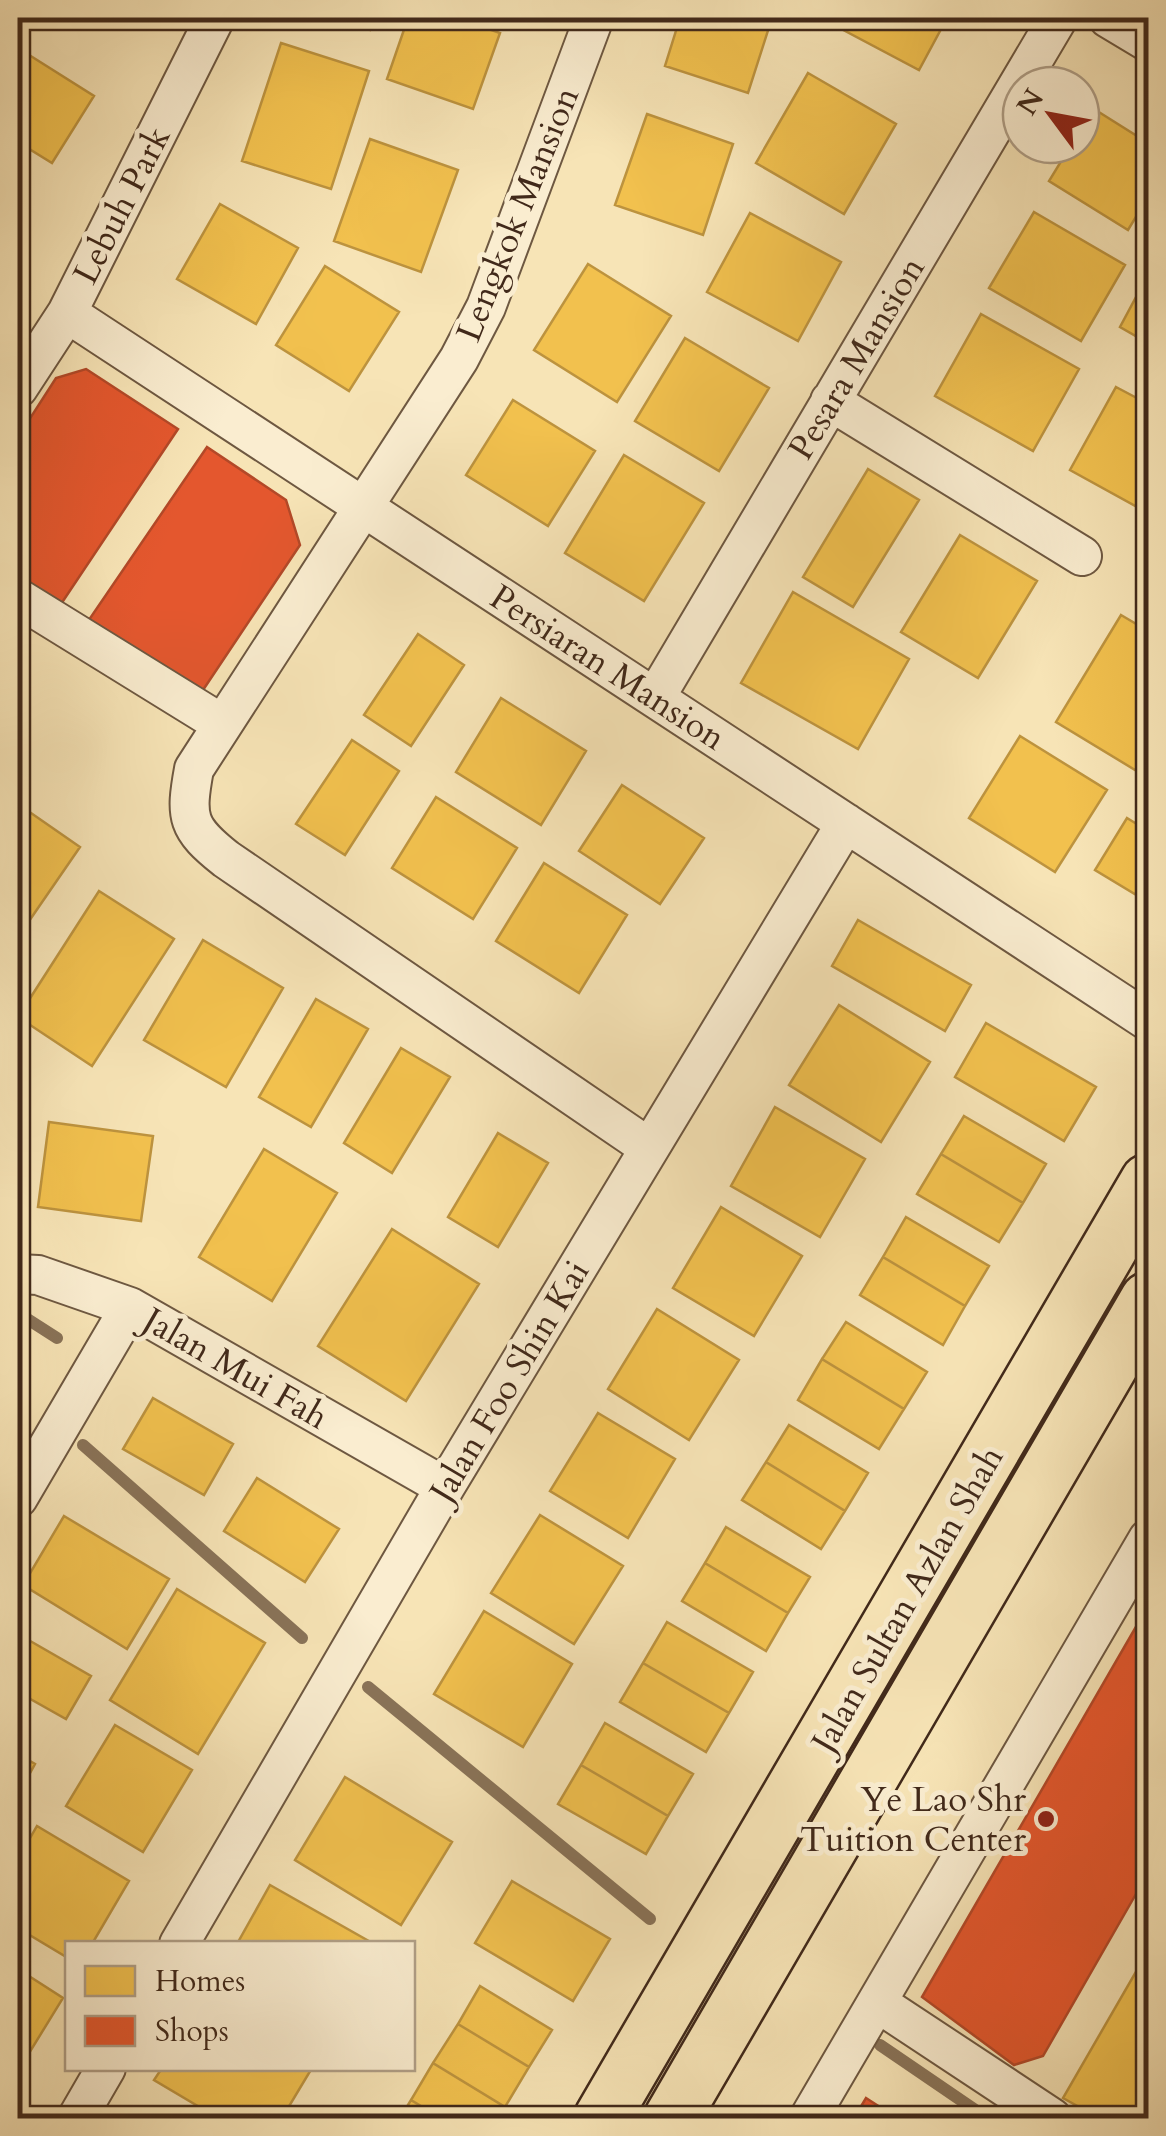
<svg xmlns="http://www.w3.org/2000/svg" width="1166" height="2136" font-family="Cardo,serif">
<style>
.homes{fill:#f2c14e;stroke:#bd933e;stroke-width:2.5}
.shops{fill:#e4572e;stroke:#b34928;stroke-width:2.5}
.lines{fill:none;stroke-linecap:round;stroke-linejoin:round}
.stream{stroke:#897358;stroke-width:12}
.minor-casing{stroke:#6e5841;stroke-width:42}
.primary-casing{stroke:#41291a;stroke-width:60}
.minor{stroke:#faedd0;stroke-width:38}
.primary{stroke:#f7e4b6;stroke-width:55}
.poi-dot{fill:#8f2418;stroke:#faedd0;stroke-width:4}
.labels{text-anchor:middle;stroke-width:10;stroke-linejoin:round;paint-order:stroke}
.street-label{font-size:35px;fill:#41291a;stroke:#faedd0}
.poi-label{font-size:35px;fill:#41291a;stroke:#faedd0;text-anchor:end}
</style>
<rect width="100%" height="100%" fill="#f7e4b6"/>
<filter id="stains"><feTurbulence type="fractalNoise" baseFrequency=".002" numOctaves="4"/><feColorMatrix values="0 0 0 0 .2 0 0 0 0 .09 0 0 0 0 .02 0 0 0 .5 -.17"/></filter>
<radialGradient id="worn" r=".72"><stop offset=".6" stop-color="#630" stop-opacity="0"/><stop offset="1" stop-color="#630" stop-opacity=".3"/></radialGradient>
<path class="homes" d="M 338,18 L 375,18 L 370,30 Z
M 408,18 L 457,18 L 500,33 L 473,109 L 387,79 Z
M 680,18 L 772,18 L 748,93 L 665,66 Z
M 835,18 L 947,18 L 919,70 L 832,24 Z
M 281,43 L 369,71 L 331,189 L 242,161 Z
M 18,48 L 94,96 L 52,163 L 18,142 Z
M 808,73 L 896,124 L 844,214 L 756,163 Z
M 1094,109 L 1148,143 L 1148,197 L 1128,230 L 1049,181 L 1071,145 L 1081,145 L 1081,129 Z
M 647,114 L 733,144 L 703,235 L 615,205 Z
M 370,139 L 458,170 L 421,272 L 334,241 Z
M 220,204 L 298,248 L 256,324 L 177,279 Z
M 1034,212 L 1125,265 L 1081,341 L 989,288 Z
M 750,213 L 841,262 L 798,341 L 707,292 Z
M 588,264 L 671,316 L 617,402 L 534,350 Z
M 325,266 L 399,312 L 349,391 L 276,345 Z
M 1143,284 L 1148,287 L 1148,343 L 1120,327 Z
M 981,314 L 1079,369 L 1033,451 L 935,396 Z
M 685,338 L 769,388 L 719,471 L 635,421 Z
M 1116,387 L 1148,404 L 1148,513 L 1070,470 Z
M 513,400 L 595,451 L 548,526 L 466,475 Z
M 624,455 L 704,503 L 644,601 L 565,553 Z
M 868,469 L 919,500 L 853,607 L 803,577 Z
M 960,535 L 1037,581 L 978,678 L 901,632 Z
M 793,592 L 909,659 L 858,749 L 741,683 Z
M 1121,615 L 1148,631 L 1148,759 L 1140,773 L 1056,722 Z
M 418,634 L 464,665 L 411,746 L 364,715 Z
M 501,698 L 586,751 L 541,825 L 456,772 Z
M 1020,736 L 1107,790 L 1055,872 L 969,818 Z
M 352,740 L 399,771 L 345,855 L 296,824 Z
M 622,785 L 704,838 L 660,904 L 579,851 Z
M 436,797 L 517,848 L 473,919 L 392,868 Z
M 18,804 L 80,847 L 27,924 L 18,918 L 18,876 L 23,867 L 18,863 Z
M 1127,818 L 1148,831 L 1148,902 L 1095,870 Z
M 544,863 L 627,915 L 579,993 L 496,941 Z
M 99,891 L 174,939 L 92,1066 L 18,1017 Z
M 858,920 L 971,985 L 945,1031 L 832,966 Z
M 203,940 L 283,988 L 226,1087 L 144,1040 Z
M 316,999 L 368,1029 L 311,1127 L 259,1097 Z
M 839,1005 L 930,1062 L 881,1142 L 789,1085 Z
M 986,1023 L 1096,1087 L 1064,1141 L 955,1077 Z
M 401,1048 L 450,1077 L 392,1173 L 344,1143 Z
M 775,1107 L 865,1159 L 820,1237 L 731,1186 Z
M 964,1116 L 1046,1164 L 1023,1203 L 941,1154 Z
M 49,1122 L 153,1136 L 141,1221 L 38,1207 Z
M 498,1133 L 548,1163 L 498,1247 L 448,1217 Z
M 264,1149 L 337,1193 L 272,1301 L 199,1257 Z
M 941,1154 L 1023,1203 L 999,1242 L 917,1194 Z
M 721,1207 L 802,1256 L 754,1336 L 673,1288 Z
M 906,1217 L 989,1266 L 965,1306 L 883,1257 Z
M 392,1229 L 479,1284 L 406,1401 L 318,1346 Z
M 883,1257 L 965,1306 L 943,1345 L 860,1295 Z
M 657,1309 L 739,1360 L 689,1440 L 608,1389 Z
M 846,1322 L 927,1372 L 904,1409 L 822,1359 Z
M 822,1359 L 904,1409 L 879,1449 L 798,1400 Z
M 153,1398 L 233,1444 L 204,1495 L 123,1449 Z
M 598,1413 L 675,1459 L 628,1538 L 550,1491 Z
M 789,1425 L 868,1473 L 845,1511 L 766,1462 Z
M 766,1462 L 845,1511 L 821,1549 L 742,1500 Z
M 257,1478 L 339,1529 L 305,1582 L 224,1531 Z
M 540,1515 L 623,1566 L 574,1644 L 491,1593 Z
M 64,1516 L 169,1579 L 127,1649 L 23,1585 Z
M 726,1527 L 810,1577 L 788,1613 L 705,1563 Z
M 705,1563 L 788,1613 L 766,1651 L 682,1601 Z
M 177,1589 L 265,1643 L 198,1754 L 110,1700 Z
M 484,1611 L 572,1664 L 523,1747 L 434,1694 Z
M 667,1622 L 753,1672 L 729,1713 L 643,1663 Z
M 18,1634 L 91,1676 L 66,1719 L 18,1692 Z
M 643,1663 L 729,1713 L 706,1752 L 620,1702 Z
M 605,1723 L 693,1774 L 668,1816 L 581,1765 Z
M 115,1725 L 192,1770 L 143,1852 L 66,1806 Z
M 18,1754 L 35,1764 L 18,1795 Z
M 581,1765 L 668,1816 L 646,1854 L 558,1804 Z
M 345,1777 L 452,1842 L 401,1925 L 295,1860 Z
M 37,1826 L 129,1881 L 92,1944 L 68,1944 L 68,1958 L 18,1928 L 18,1859 Z
M 512,1881 L 610,1939 L 573,2001 L 475,1943 Z
M 270,1885 L 374,1944 L 237,1944 Z
M 1148,1951 L 1148,2113 L 1145,2118 L 1099,2118 L 1063,2098 Z
M 18,1969 L 63,1998 L 18,2071 Z
M 480,1986 L 552,2030 L 529,2067 L 458,2024 Z
M 458,2024 L 529,2067 L 505,2107 L 433,2063 Z
M 433,2063 L 505,2107 L 498,2118 L 441,2118 L 411,2100 Z
M 162,2068 L 312,2068 L 282,2118 L 218,2118 L 154,2080 Z
M 411,2100 L 441,2118 L 400,2118 Z"/>
<path class="shops" d="M 86,369 L 178,429 L 53,616 L 18,592 L 18,437 L 56,378 Z
M 207,447 L 286,500 L 300,545 L 197,699 L 82,630 Z
M 1148,1606 L 1148,1873 L 1043,2056 L 1014,2065 L 922,1997 Z
M 866,2098 L 897,2118 L 854,2118 Z"/>
<g class="lines">
<path class="stream" d="M 18,1313 L 57,1338
M 83,1445 L 302,1638
M 368,1687 L 650,1919
M 880,2045 L 987,2118"/>
<defs>
<path id="minor" d="M 594,18 L 486,307 L 459,359 L 194,769 C 185,818 187,828 226,859 L 648,1147
M 1108,18 L 1148,42
M 67,313 L 1148,1021
M 18,388 L 67,313 L 215,18
M 830,401 L 1082,556
M 18,598 L 222,724
M 655,698 L 1058,18
M 18,1274 L 38,1275 L 130,1307 L 445,1487
M 18,1498 L 130,1307
M 179,1944 L 445,1487 L 846,823
M 878,2003 L 1052,2118
M 77,2118 L 106,2068
M 809,2118 L 1148,1539"/>
<path id="primary" d="M 602,2118 L 1148,1182
M 672,2118 L 1148,1300"/>
</defs>
<use href="#minor" class="minor-casing"/>
<use href="#primary" class="primary-casing"/>
<use href="#minor" class="minor"/>
<use href="#primary" class="primary"/>
</g>
<circle class="poi-dot" cx="1046" cy="1819" r="10"/>
<g class="labels">
<g class="street-label">
<text transform="translate(121 205) rotate(-63)" y="12">Lebuh Park</text>
<text transform="translate(517 214) rotate(-68)" y="12">Lengkok Mansion</text>
<text transform="translate(856 358) rotate(-59)" y="12">Pesara Mansion</text>
<text transform="translate(608 667) rotate(33)" y="12">Persiaran Mansion</text>
<text transform="translate(236 1368) rotate(30)" y="12">Jalan Mui Fah</text>
<text transform="translate(509 1381) rotate(-59)" y="12">Jalan Foo Shin Kai</text>
<text transform="translate(907 1599) rotate(-60)" y="12">Jalan Sultan Azlan Shah</text>
</g>
<g class="poi-label">
<text x="1026" y="1811">Ye Lao Shr<tspan x="1026" dy="40">Tuition Center</tspan></text>
</g>
</g>
<rect width="1166" height="2136" fill="none" stroke="#f7e4b6" stroke-width="60"/>
<rect x="20" y="20" width="1126" height="2096" fill="none" stroke="#41291a" stroke-width="5"/>
<rect x="30" y="30" width="1106" height="2076" fill="none" stroke="#41291a" stroke-width="2.5"/>
<rect x="65" y="1941" width="350" height="130" fill="#faedd0" stroke="#b09f87" stroke-width="2.5"/>
<rect x="85" y="1966" width="50" height="30" fill="#f2c14e" stroke="#b09f87" stroke-width="2.5"/>
<text x="155" y="1991" font-size="30" fill="#41291a">Homes</text>
<rect x="85" y="2016" width="50" height="30" fill="#e4572e" stroke="#b09f87" stroke-width="2.5"/>
<text x="155" y="2041" font-size="30" fill="#41291a">Shops</text>
<g transform="translate(1051 115) rotate(302)"><circle r="48" fill="#faedd0" stroke="#b09f87" stroke-width="2.5"/>
<path d="M0-8L18 38L0 25L-18 38Z" fill="#8f2418"/>
<text y="-15" font-size="28" font-weight="bold" text-anchor="middle" fill="#41291a">N</text>
</g>
<rect width="100%" height="100%" filter="url(#stains)"/>
<rect width="100%" height="100%" fill="url(#worn)"/>
</svg>
